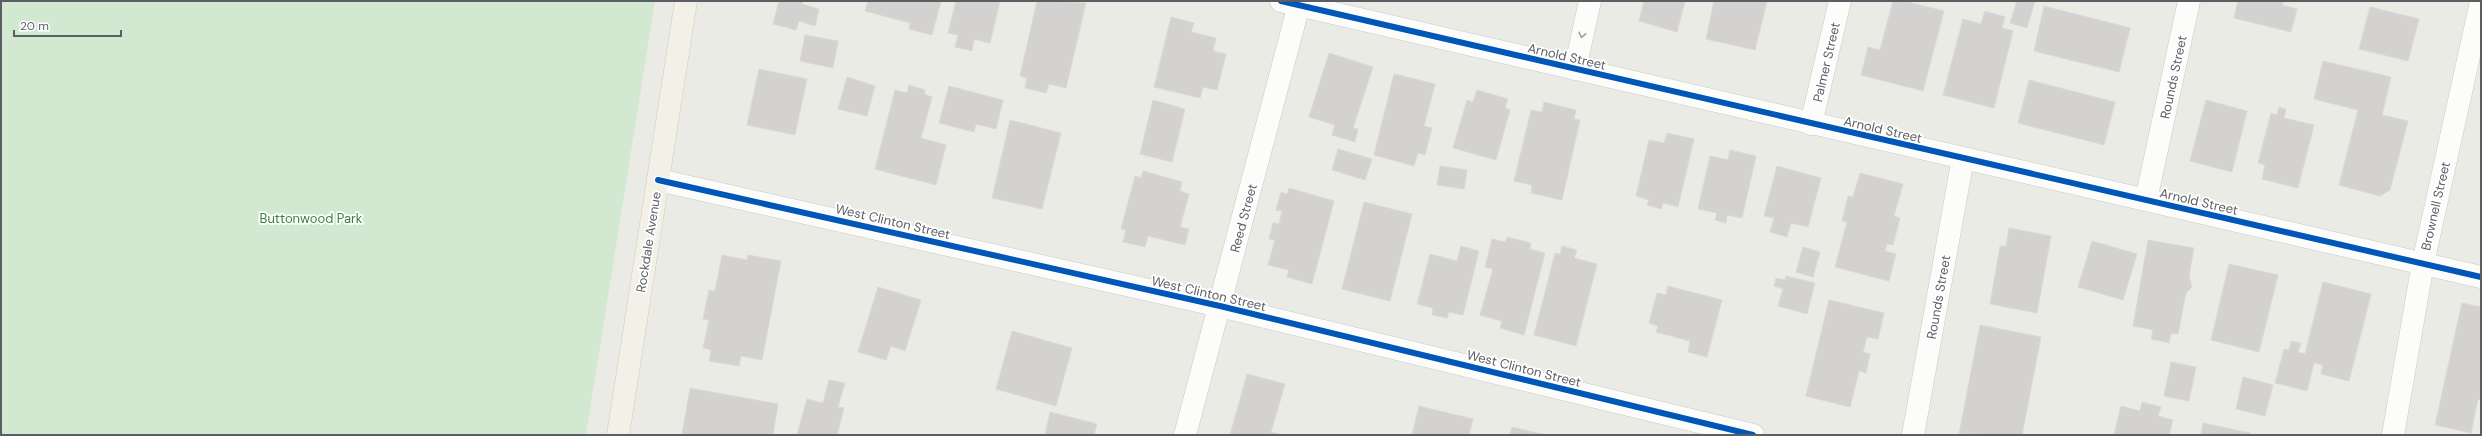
<svg xmlns="http://www.w3.org/2000/svg" width="2482" height="436" font-family="'DM Sans',sans-serif">
<style>
.green{fill:#d3e8d1}
.building{fill:#d3d2d0;stroke:#dad9d5}
.lines{fill:none;stroke-linecap:round;stroke-linejoin:round}
.minor-casing{stroke:#c8c8c6;stroke-width:23}
.major-casing{stroke:#d3cbb3;stroke-width:23}
.minor{stroke:#fcfcfb;stroke-width:22}
.major{stroke:#f3f1e7;stroke-width:22}
.cycleway-casing{stroke:#fff;stroke-width:8}
.cycleway{stroke:#0057b8;stroke-width:6}
.oneway{stroke:#9b9ea0}
.labels{text-anchor:middle;stroke-width:3.5;stroke-linejoin:round;paint-order:stroke}
.street-label{font-size:13px;fill:#5b5f64;stroke:#fff}
.park-label{font-size:13px;fill:#338436;stroke:#fff}
</style>
<rect width="100%" height="100%" fill="#ebebe6"/>
<path class="green" d="M 1,1 L 655,1 L 586,435 L 1,435 Z"/>
<path class="building" d="M 779,1 L 803,1 L 802,4 L 819,9 L 815,26 L 799,21 L 796,30 L 773,24 Z
M 868,1 L 941,1 L 932,35 L 909,29 L 910,23 L 865,11 Z
M 956,1 L 1000,1 L 990,43 L 974,39 L 972,51 L 955,47 L 958,35 L 948,33 Z
M 1037,1 L 1086,3 L 1066,88 L 1049,84 L 1046,93 L 1025,88 L 1027,78 L 1020,76 Z
M 1644,1 L 1685,1 L 1677,32 L 1639,21 Z
M 1714,1 L 1767,1 L 1755,50 L 1706,39 Z
M 1893,1 L 1904,1 L 1944,11 L 1923,91 L 1861,75 L 1868,47 L 1880,50 Z
M 2017,1 L 2035,1 L 2027,28 L 2010,23 Z
M 2238,1 L 2283,1 L 2282,5 L 2297,9 L 2291,32 L 2234,18 Z
M 2044,6 L 2130,28 L 2119,72 L 2034,51 Z
M 2370,7 L 2419,19 L 2408,61 L 2359,49 Z
M 1985,11 L 2005,17 L 2002,28 L 2013,31 L 1994,108 L 1943,95 L 1963,19 L 1981,24 Z
M 1171,17 L 1194,23 L 1191,32 L 1216,38 L 1213,51 L 1226,54 L 1217,90 L 1203,87 L 1200,98 L 1154,87 Z
M 805,35 L 838,41 L 833,68 L 800,61 Z
M 1329,53 L 1373,67 L 1353,128 L 1358,129 L 1355,142 L 1332,135 L 1335,125 L 1309,117 Z
M 2323,61 L 2391,77 L 2382,115 L 2408,121 L 2390,190 L 2380,196 L 2339,185 L 2358,110 L 2314,99 Z
M 759,69 L 807,79 L 795,135 L 747,125 Z
M 1394,74 L 1435,84 L 1424,126 L 1432,128 L 1425,155 L 1418,153 L 1414,166 L 1374,155 Z
M 847,77 L 875,86 L 867,116 L 838,109 Z
M 2029,80 L 2115,102 L 2104,145 L 2018,123 Z
M 909,85 L 925,90 L 924,94 L 932,97 L 921,138 L 946,145 L 936,185 L 875,169 L 895,90 L 907,93 Z
M 949,86 L 1003,100 L 996,129 L 976,124 L 974,132 L 939,123 Z
M 1477,90 L 1508,99 L 1505,108 L 1510,110 L 1496,160 L 1453,148 L 1467,100 L 1473,102 Z
M 1153,100 L 1185,109 L 1172,162 L 1140,154 Z
M 2206,100 L 2247,111 L 2232,172 L 2190,161 Z
M 1544,102 L 1576,110 L 1574,119 L 1580,120 L 1562,200 L 1531,193 L 1532,185 L 1514,181 L 1531,110 L 1542,112 Z
M 2279,107 L 2286,109 L 2284,118 L 2314,125 L 2298,188 L 2262,179 L 2265,165 L 2258,163 L 2271,113 L 2277,115 Z
M 1010,120 L 1061,133 L 1042,209 L 992,198 Z
M 1667,133 L 1694,139 L 1678,207 L 1663,203 L 1661,209 L 1647,205 L 1649,200 L 1636,196 L 1649,140 L 1664,143 Z
M 1338,149 L 1372,159 L 1365,180 L 1332,170 Z
M 1730,150 L 1756,156 L 1742,218 L 1727,215 L 1726,223 L 1715,220 L 1717,213 L 1698,209 L 1710,156 L 1728,160 Z
M 1440,166 L 1467,170 L 1464,189 L 1437,185 Z
M 1777,166 L 1821,178 L 1808,227 L 1791,223 L 1787,237 L 1770,232 L 1774,218 L 1764,216 Z
M 1143,171 L 1182,182 L 1180,191 L 1189,194 L 1180,227 L 1189,229 L 1185,245 L 1148,236 L 1145,247 L 1123,242 L 1126,230 L 1121,229 L 1135,176 L 1141,178 Z
M 1860,173 L 1903,184 L 1894,216 L 1900,218 L 1893,245 L 1887,244 L 1885,251 L 1896,254 L 1889,281 L 1835,267 L 1847,222 L 1842,221 L 1848,196 L 1853,197 Z
M 1289,188 L 1334,201 L 1312,284 L 1287,277 L 1289,270 L 1268,265 L 1275,240 L 1269,239 L 1273,223 L 1279,224 L 1282,211 L 1276,210 L 1281,192 L 1287,194 Z
M 1364,202 L 1412,214 L 1390,301 L 1342,289 Z
M 2009,228 L 2051,236 L 2037,313 L 1990,304 L 2000,246 L 2006,246 Z
M 1507,237 L 1531,243 L 1530,249 L 1545,253 L 1524,335 L 1500,328 L 1502,321 L 1480,315 L 1493,269 L 1485,267 L 1492,239 L 1505,242 Z
M 2148,240 L 2194,248 L 2189,276 L 2192,287 L 2186,293 L 2178,334 L 2171,333 L 2169,343 L 2151,339 L 2153,330 L 2133,326 Z
M 2092,241 L 2137,254 L 2123,300 L 2078,287 Z
M 1461,246 L 1479,251 L 1463,315 L 1449,312 L 1447,318 L 1432,315 L 1433,308 L 1417,304 L 1430,254 L 1457,261 Z
M 1562,246 L 1577,250 L 1574,258 L 1597,264 L 1576,346 L 1534,335 L 1555,253 L 1560,254 Z
M 1803,247 L 1820,252 L 1813,277 L 1796,272 Z
M 722,255 L 747,260 L 748,255 L 781,261 L 762,360 L 741,356 L 739,366 L 709,361 L 711,350 L 703,348 L 709,320 L 703,319 L 709,290 L 715,291 Z
M 2229,264 L 2278,275 L 2259,352 L 2211,340 Z
M 1786,276 L 1815,283 L 1807,314 L 1778,306 L 1783,289 L 1774,286 L 1776,278 L 1785,280 Z
M 2323,282 L 2371,294 L 2349,381 L 2321,374 L 2323,365 L 2314,363 L 2307,391 L 2275,383 L 2284,349 L 2289,350 L 2291,341 L 2301,343 L 2298,352 L 2305,354 Z
M 1668,286 L 1722,300 L 1707,357 L 1688,352 L 1690,341 L 1656,332 L 1658,326 L 1649,323 L 1657,293 L 1666,295 Z
M 878,287 L 921,300 L 905,351 L 891,346 L 886,360 L 858,352 Z
M 1829,300 L 1884,313 L 1878,339 L 1867,337 L 1863,352 L 1870,354 L 1866,373 L 1859,371 L 1850,407 L 1806,396 Z
M 2462,303 L 2481,307 L 2481,400 L 2478,399 L 2471,433 L 2435,425 Z
M 1980,325 L 2041,337 L 2022,435 L 1959,434 Z
M 1012,331 L 1072,348 L 1056,406 L 996,389 Z
M 2171,362 L 2196,367 L 2189,401 L 2164,396 Z
M 1247,374 L 1285,384 L 1271,432 L 1282,435 L 1230,435 Z
M 2243,377 L 2273,385 L 2265,416 L 2236,409 Z
M 829,380 L 845,383 L 838,407 L 844,408 L 837,435 L 797,435 L 807,399 L 823,403 Z
M 690,388 L 778,404 L 773,435 L 682,435 Z
M 2142,402 L 2161,407 L 2158,416 L 2173,420 L 2169,435 L 2114,435 L 2121,406 L 2140,411 Z
M 1419,406 L 1473,419 L 1469,435 L 1412,435 Z
M 1050,412 L 1097,424 L 1094,435 L 1045,435 Z
M 2203,423 L 2250,433 L 2250,435 L 2201,435 Z
M 1512,427 L 1546,435 L 1510,435 Z"/>
<g class="lines">
<defs>
<path id="minor" d="M 1281,1 L 2481,277
M 1575,69 L 1590,1
M 1811,124 L 1840,1
M 658,180 L 1220,306 L 1753,435
M 2146,200 L 2189,1
M 1185,435 L 1300,1
M 1913,435 L 1963,158
M 2393,435 L 2423,263 L 2481,2"/>
<path id="major" d="M 618,435 L 686,1"/>
</defs>
<use href="#minor" class="minor-casing"/>
<use href="#major" class="major-casing"/>
<use href="#minor" class="minor"/>
<use href="#major" class="major"/>
<defs>
<path id="cycleway" d="M 1281,1 L 2481,277
M 658,180 L 1220,306 L 1753,435"/>
</defs>
<use href="#cycleway" class="cycleway-casing"/>
<use href="#cycleway" class="cycleway"/>
</g>
<defs><path id="oneway-chevron" d="M-2-3.5L2.5 0L-2 3.5" fill="none" stroke-width="1.6" stroke-linecap="round" stroke-linejoin="round"/></defs>
<use class="oneway" href="#oneway-chevron" transform="translate(1582 35) rotate(103)"/>
<g class="labels">
<g class="street-label">
<text transform="translate(1567 56) rotate(13)" y="5">Arnold Street</text>
<text transform="translate(1826 62) rotate(-77)" y="5">Palmer Street</text>
<text transform="translate(2173 77) rotate(-78)" y="5">Rounds Street</text>
<text transform="translate(1883 129) rotate(13)" y="5">Arnold Street</text>
<text transform="translate(2199 201) rotate(13)" y="5">Arnold Street</text>
<text transform="translate(2435 206) rotate(-77)" y="5">Brownell Street</text>
<text transform="translate(1243 218) rotate(-75)" y="5">Reed Street</text>
<text transform="translate(893 221) rotate(13)" y="5">West Clinton Street</text>
<text transform="translate(648 242) rotate(-81)" y="5">Rockdale Avenue</text>
<text transform="translate(1209 293) rotate(13)" y="5">West Clinton Street</text>
<text transform="translate(1938 297) rotate(-80)" y="5">Rounds Street</text>
<text transform="translate(1524 368) rotate(14)" y="5">West Clinton Street</text>
</g>
<g class="park-label">
<text x="311" y="223">Buttonwood Park</text>
</g>
</g>
<rect width="2482" height="436" fill="none" stroke="#5b5f64" stroke-width="4"/>
<path d="M14 30v6h107v-6" fill="none" stroke="#5b5f64" stroke-width="2"/>
<text x="20" y="30" font-size="12" fill="#5b5f64" stroke="#ffffff" stroke-width="3" paint-order="stroke">20 m</text>
</svg>
